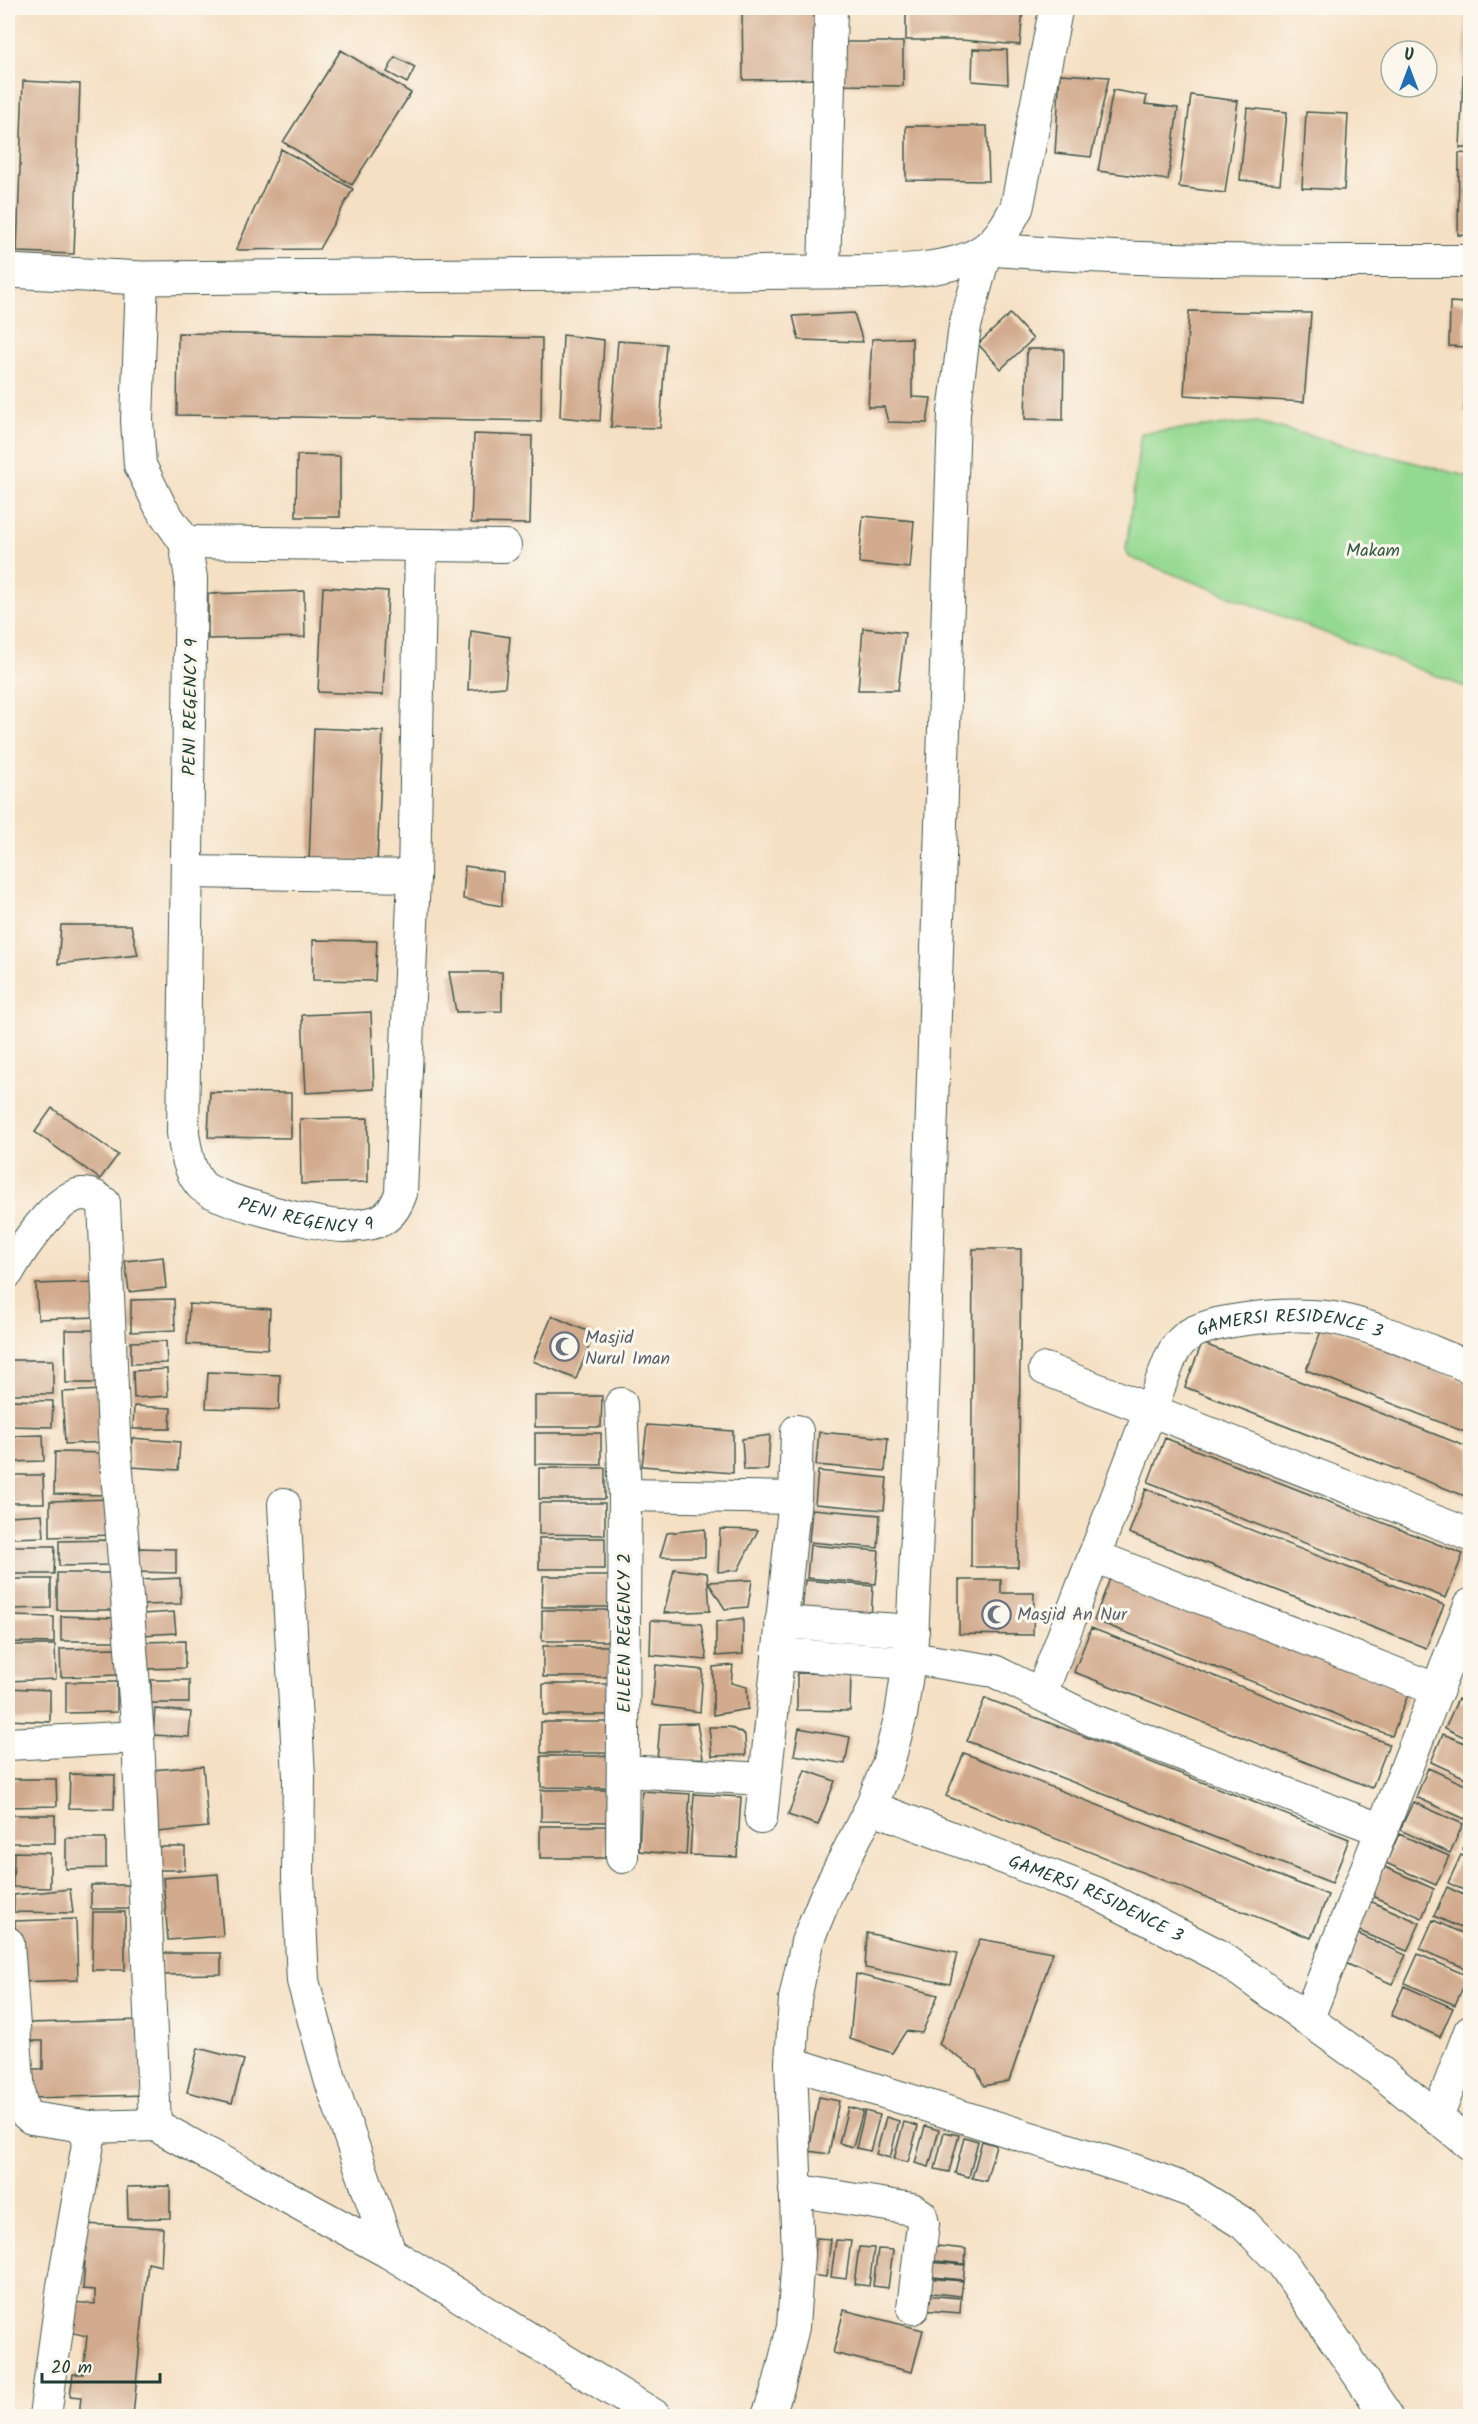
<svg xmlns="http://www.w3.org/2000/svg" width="1478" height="2424" font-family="Kalam,sans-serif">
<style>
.green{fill:#94d991;stroke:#5a8b62;stroke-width:1.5}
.building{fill:#d2aa8d}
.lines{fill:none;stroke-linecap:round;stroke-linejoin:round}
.street-casing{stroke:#3f554a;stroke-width:34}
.secondary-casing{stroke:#3f554a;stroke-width:35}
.street{stroke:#fff;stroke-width:32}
.secondary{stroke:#fff;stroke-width:33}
.labels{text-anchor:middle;stroke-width:6;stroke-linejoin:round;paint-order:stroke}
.park-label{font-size:18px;fill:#365c47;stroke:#fbf7ec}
.street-label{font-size:18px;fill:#1f3d34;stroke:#fbf7ec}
.worship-label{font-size:18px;fill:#5b616d;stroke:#fbf7ec;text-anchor:start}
</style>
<rect width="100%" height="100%" fill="#fbf7ec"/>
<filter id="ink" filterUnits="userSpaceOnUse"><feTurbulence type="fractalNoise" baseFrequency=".0167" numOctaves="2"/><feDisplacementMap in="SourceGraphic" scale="12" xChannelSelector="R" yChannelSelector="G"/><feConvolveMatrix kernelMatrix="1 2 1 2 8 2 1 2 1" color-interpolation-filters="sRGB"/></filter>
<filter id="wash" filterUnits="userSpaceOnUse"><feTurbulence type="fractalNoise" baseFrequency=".008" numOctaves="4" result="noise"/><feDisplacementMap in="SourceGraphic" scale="24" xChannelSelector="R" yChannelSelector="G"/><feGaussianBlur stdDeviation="1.35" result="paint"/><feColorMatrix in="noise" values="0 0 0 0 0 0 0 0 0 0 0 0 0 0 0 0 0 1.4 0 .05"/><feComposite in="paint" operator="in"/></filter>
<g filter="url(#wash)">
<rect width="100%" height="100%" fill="#f5e0c4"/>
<path class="green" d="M 1257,422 L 1470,477 L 1470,689 L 1129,557 L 1126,549 L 1141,433 Z"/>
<g id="blocks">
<path class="building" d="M 742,8 L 814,8 L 816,79 L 743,80 Z
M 906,8 L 1023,8 L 1020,45 L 961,40 L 906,40 Z
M 1466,9 L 1470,10 L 1470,148 L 1460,148 Z
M 842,42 L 903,42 L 903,86 L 842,85 Z
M 973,49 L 1007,50 L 1008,84 L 972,81 Z
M 341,50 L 411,93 L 352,185 L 283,142 Z
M 395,57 L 415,67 L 407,83 L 387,72 Z
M 1060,74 L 1109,77 L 1091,157 L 1055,153 Z
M 23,81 L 80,84 L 74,254 L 17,252 Z
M 1113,90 L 1147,96 L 1145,104 L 1178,108 L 1168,180 L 1098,171 Z
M 1191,95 L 1238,101 L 1225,193 L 1179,187 Z
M 1247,108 L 1287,112 L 1280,184 L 1240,180 Z
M 1306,112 L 1348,114 L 1344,190 L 1302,188 Z
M 906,126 L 987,126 L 989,181 L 906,180 Z
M 281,149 L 353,189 L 319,249 L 236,250 Z
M 1459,153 L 1470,154 L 1470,236 L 1458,235 Z
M 1450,302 L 1466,303 L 1464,347 L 1449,346 Z
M 1189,311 L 1311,313 L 1304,402 L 1184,395 Z
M 854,313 L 863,342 L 799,340 L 793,316 Z
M 1010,314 L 1033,339 L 1001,369 L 978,344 Z
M 178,333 L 542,338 L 541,421 L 177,415 Z
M 563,335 L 604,340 L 600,421 L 560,417 Z
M 912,338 L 912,397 L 931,398 L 927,423 L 888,422 L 884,407 L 868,407 L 872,339 Z
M 618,341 L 666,344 L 660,428 L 611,427 Z
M 1027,349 L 1064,349 L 1063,420 L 1025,419 Z
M 1469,359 L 1470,359 L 1470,412 L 1464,411 Z
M 474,434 L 532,436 L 530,524 L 471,523 Z
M 297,455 L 340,456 L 340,517 L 296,517 Z
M 863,516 L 914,521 L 910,568 L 859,563 Z
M 323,587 L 388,591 L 383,695 L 318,692 Z
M 304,591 L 305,637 L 208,639 L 208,594 Z
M 863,628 L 905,633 L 898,690 L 858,690 Z
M 471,631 L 510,637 L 505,687 L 468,690 Z
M 314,728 L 383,731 L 377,864 L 309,862 Z
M 465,866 L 503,872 L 502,906 L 463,899 Z
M 61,925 L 131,925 L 138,955 L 58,964 Z
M 313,940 L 377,941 L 375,981 L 313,980 Z
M 449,972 L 502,972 L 502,1011 L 456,1012 Z
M 371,1012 L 374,1089 L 306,1093 L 302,1015 Z
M 210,1092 L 291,1093 L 291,1138 L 208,1137 Z
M 52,1108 L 118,1155 L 100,1179 L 35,1132 Z
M 368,1118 L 368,1182 L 301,1184 L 300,1119 Z
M 973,1249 L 1021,1249 L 1018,1567 L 971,1567 Z
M 163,1257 L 166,1288 L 129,1292 L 125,1261 Z
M 97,1282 L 98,1317 L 38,1319 L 36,1284 Z
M 174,1299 L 175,1330 L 131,1332 L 131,1300 Z
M 189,1304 L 270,1309 L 268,1349 L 187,1344 Z
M 552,1316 L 594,1334 L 576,1379 L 533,1361 Z
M 1323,1326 L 1470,1383 L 1470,1434 L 1306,1370 Z
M 65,1330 L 100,1330 L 101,1383 L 66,1383 Z
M 166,1341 L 167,1363 L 131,1364 L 131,1342 Z
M 1202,1343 L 1470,1448 L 1470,1498 L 1185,1387 Z
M 8,1360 L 53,1360 L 53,1394 L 8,1394 Z
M 167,1369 L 168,1396 L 134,1398 L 133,1371 Z
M 208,1372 L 280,1375 L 279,1410 L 206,1408 Z
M 102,1390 L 106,1442 L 65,1444 L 62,1392 Z
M 535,1396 L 602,1396 L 601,1427 L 535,1427 Z
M 8,1400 L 53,1401 L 52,1427 L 8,1426 Z
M 134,1406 L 171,1408 L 170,1429 L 133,1429 Z
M 647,1425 L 733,1431 L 733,1473 L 642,1466 Z
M 819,1432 L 888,1438 L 885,1471 L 816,1465 Z
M 535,1433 L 601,1433 L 601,1465 L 535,1464 Z
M 43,1435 L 44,1461 L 8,1462 L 8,1436 Z
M 770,1435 L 768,1470 L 744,1470 L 742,1439 Z
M 132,1438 L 180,1442 L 178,1470 L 131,1467 Z
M 1165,1438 L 1463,1554 L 1446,1598 L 1148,1482 Z
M 55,1452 L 107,1453 L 106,1495 L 54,1494 Z
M 539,1468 L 605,1468 L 605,1499 L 539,1499 Z
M 818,1471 L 887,1478 L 884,1510 L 815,1504 Z
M 8,1475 L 43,1475 L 44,1503 L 8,1503 Z
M 1146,1489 L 1444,1605 L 1426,1648 L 1129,1533 Z
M 111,1499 L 112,1535 L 50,1537 L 50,1501 Z
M 539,1503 L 605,1503 L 605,1535 L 539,1534 Z
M 812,1509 L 880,1515 L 878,1548 L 809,1542 Z
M 42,1514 L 44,1537 L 11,1538 L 10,1516 Z
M 705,1529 L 705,1557 L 660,1557 L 667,1533 Z
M 720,1529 L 758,1530 L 738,1570 L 718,1572 Z
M 539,1538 L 605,1538 L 605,1569 L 539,1569 Z
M 113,1540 L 113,1565 L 59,1566 L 59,1541 Z
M 810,1545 L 879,1551 L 876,1584 L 807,1578 Z
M 8,1546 L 55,1546 L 54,1574 L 8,1574 Z
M 138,1548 L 176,1549 L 176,1573 L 137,1572 Z
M 674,1569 L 707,1573 L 708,1582 L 752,1580 L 748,1607 L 725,1609 L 708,1582 L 710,1611 L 664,1613 Z
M 57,1573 L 114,1573 L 114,1610 L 57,1610 Z
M 543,1576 L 609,1576 L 609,1607 L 542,1607 Z
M 1111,1576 L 1409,1692 L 1392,1736 L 1094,1620 Z
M 180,1578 L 181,1604 L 140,1605 L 140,1580 Z
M 8,1579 L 51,1579 L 51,1608 L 8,1609 Z
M 805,1580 L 873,1586 L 871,1618 L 802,1612 Z
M 959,1580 L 1001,1580 L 1001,1593 L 1034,1593 L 1033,1635 L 959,1634 Z
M 542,1610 L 609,1610 L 608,1641 L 542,1641 Z
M 174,1612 L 176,1633 L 142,1635 L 142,1614 Z
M 8,1616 L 54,1617 L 54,1643 L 8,1642 Z
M 61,1616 L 115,1618 L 116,1641 L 61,1641 Z
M 743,1618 L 743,1654 L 716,1656 L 716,1622 Z
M 651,1620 L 701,1624 L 707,1660 L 650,1655 Z
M 1091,1628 L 1389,1744 L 1372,1788 L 1074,1672 Z
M 185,1641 L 185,1668 L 141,1669 L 141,1642 Z
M 8,1645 L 55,1645 L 56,1679 L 8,1681 Z
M 543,1646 L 609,1646 L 609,1677 L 543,1677 Z
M 117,1648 L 118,1675 L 61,1677 L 60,1649 Z
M 656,1665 L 703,1670 L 700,1712 L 652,1705 Z
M 733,1665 L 731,1683 L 747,1687 L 748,1709 L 713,1715 L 713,1667 Z
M 797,1673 L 851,1674 L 850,1711 L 797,1710 Z
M 151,1680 L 189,1680 L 189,1703 L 151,1703 Z
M 66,1682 L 117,1682 L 117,1712 L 66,1713 Z
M 543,1684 L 609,1684 L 609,1715 L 543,1715 Z
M 8,1688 L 50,1690 L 50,1722 L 8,1720 Z
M 985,1698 L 1349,1839 L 1332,1883 L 967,1741 Z
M 1458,1699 L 1470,1705 L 1470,1740 L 1445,1728 Z
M 155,1709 L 191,1712 L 189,1737 L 153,1735 Z
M 541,1722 L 607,1722 L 607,1753 L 541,1753 Z
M 697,1723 L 703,1758 L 657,1760 L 660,1724 Z
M 709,1727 L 730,1727 L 745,1735 L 746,1755 L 712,1756 Z
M 799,1728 L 850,1737 L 845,1764 L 794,1755 Z
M 1443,1734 L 1470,1745 L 1470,1780 L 1431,1762 Z
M 964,1753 L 1328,1895 L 1311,1938 L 946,1796 Z
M 541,1756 L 607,1756 L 607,1788 L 541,1787 Z
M 203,1766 L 208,1827 L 157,1832 L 151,1770 Z
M 1428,1768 L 1470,1787 L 1470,1806 L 1465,1819 L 1416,1797 Z
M 805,1770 L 835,1781 L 818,1825 L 788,1815 Z
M 70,1774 L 115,1775 L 114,1809 L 69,1808 Z
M 8,1779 L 56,1779 L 57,1806 L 9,1807 Z
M 541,1790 L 607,1790 L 607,1822 L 541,1821 Z
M 642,1791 L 690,1794 L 686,1855 L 639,1851 Z
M 694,1794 L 741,1797 L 737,1857 L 690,1855 Z
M 1413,1802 L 1463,1824 L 1450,1853 L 1400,1830 Z
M 11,1815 L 55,1815 L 55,1843 L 11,1843 Z
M 540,1826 L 606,1826 L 606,1858 L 540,1858 Z
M 1470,1833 L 1470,1853 L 1463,1849 Z
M 1399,1834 L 1449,1856 L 1436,1885 L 1386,1863 Z
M 66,1838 L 106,1838 L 106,1868 L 66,1869 Z
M 159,1847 L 185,1847 L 185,1870 L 159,1870 Z
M 14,1852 L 50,1853 L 50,1888 L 13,1887 Z
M 1461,1855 L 1470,1859 L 1470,1893 L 1448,1883 Z
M 1385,1867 L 1434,1889 L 1422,1918 L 1372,1896 Z
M 218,1874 L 223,1936 L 168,1940 L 163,1878 Z
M 91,1885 L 129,1885 L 129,1909 L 91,1909 Z
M 1447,1887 L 1470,1898 L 1470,1932 L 1434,1916 Z
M 70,1889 L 73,1913 L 14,1912 L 14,1895 Z
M 1370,1901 L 1420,1923 L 1407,1951 L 1357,1930 Z
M 93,1912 L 125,1912 L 125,1970 L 92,1970 Z
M 76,1919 L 78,1980 L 18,1982 L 15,1921 Z
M 1433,1920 L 1470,1937 L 1470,1970 L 1420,1949 Z
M 867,1933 L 957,1953 L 950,1984 L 865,1968 Z
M 1356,1933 L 1406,1955 L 1392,1984 L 1343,1962 Z
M 980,1939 L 1053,1952 L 1009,2081 L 984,2086 L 976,2069 L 939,2044 Z
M 162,1953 L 221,1953 L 221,1974 L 162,1975 Z
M 1418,1954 L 1468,1976 L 1455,2005 L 1405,1983 Z
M 856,1974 L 938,1995 L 922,2033 L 906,2031 L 892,2053 L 850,2039 Z
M 1404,1986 L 1453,2008 L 1440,2037 L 1391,2015 Z
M 143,2020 L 145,2095 L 30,2098 L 29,2069 L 43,2069 L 43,2041 L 29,2041 L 28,2023 Z
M 198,2048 L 244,2060 L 232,2103 L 187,2092 Z
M 819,2097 L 839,2101 L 829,2154 L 809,2151 Z
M 848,2107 L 863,2111 L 853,2147 L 839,2143 Z
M 865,2111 L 880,2115 L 870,2151 L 856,2148 Z
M 886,2117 L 899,2121 L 890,2158 L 876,2154 Z
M 904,2122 L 918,2126 L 908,2162 L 894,2159 Z
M 925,2126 L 939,2130 L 929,2167 L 915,2163 Z
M 944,2132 L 959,2135 L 949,2172 L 935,2169 Z
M 964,2137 L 978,2141 L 969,2177 L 955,2173 Z
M 982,2141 L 996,2145 L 986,2181 L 972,2178 Z
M 170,2186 L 170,2218 L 128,2219 L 127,2187 Z
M 83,2224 L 163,2228 L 161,2266 L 148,2263 L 133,2416 L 79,2416 L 81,2397 L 70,2396 L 73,2374 L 83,2374 L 87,2336 L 69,2332 L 72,2302 L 95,2304 L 95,2290 L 83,2289 L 85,2262 L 77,2260 Z
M 816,2238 L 831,2239 L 826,2277 L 811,2275 Z
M 836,2240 L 851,2241 L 846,2279 L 831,2277 Z
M 927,2245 L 966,2249 L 965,2264 L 927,2260 Z
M 859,2247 L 874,2248 L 869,2286 L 854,2284 Z
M 878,2249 L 893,2250 L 888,2288 L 873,2286 Z
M 927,2262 L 965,2265 L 963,2280 L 925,2276 Z
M 925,2278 L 963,2281 L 961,2296 L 923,2292 Z
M 923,2295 L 961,2298 L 960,2313 L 922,2310 Z
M 844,2310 L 923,2330 L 912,2372 L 833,2353 Z"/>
</g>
</g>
<g filter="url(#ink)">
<use href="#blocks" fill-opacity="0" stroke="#3f554a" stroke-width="1.5"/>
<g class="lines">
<defs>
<g id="street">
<path d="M 824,272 L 831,8"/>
<path id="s1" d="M 142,278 L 137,420 L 140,465 L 161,508 L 185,542 L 191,578 L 183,1133 C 186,1151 188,1170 201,1185 C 213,1200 321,1226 342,1226 C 354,1226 368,1225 379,1221 C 391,1216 397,1205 401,1193 L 414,876 L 421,546"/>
<path d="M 185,542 L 505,546"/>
<path d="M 187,872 L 414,876"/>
<path d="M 8,1272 C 20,1251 56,1196 82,1194 C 92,1194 97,1197 104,1203 L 114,1434 L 138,1737 L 155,2125"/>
<path d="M 1045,1369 L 1470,1535"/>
<path d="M 621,1404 L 625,1495 L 622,1857"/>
<path d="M 625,1495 L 795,1498"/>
<path d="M 284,1504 L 299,1776 L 298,1876 L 303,1981 L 330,2079 L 390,2253"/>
<path d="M 1094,1556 L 1438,1690"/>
<path d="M 781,1622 L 913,1631"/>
<path d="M 778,1654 L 909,1663"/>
<path d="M 910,1658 L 994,1671 L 1092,1720 L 1382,1830"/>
<path id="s2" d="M 1041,1694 L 1170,1359 C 1174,1350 1178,1343 1186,1337 C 1211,1317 1301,1312 1333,1318 C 1380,1327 1426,1350 1470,1367"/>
<path d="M 8,1744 L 138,1737"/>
<path d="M 624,1771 L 764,1779"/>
<path id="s3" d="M 871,1807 L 1096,1893 L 1218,1955 L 1374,2067 L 1470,2144"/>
<path d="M 761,1818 L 795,1498 L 797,1431"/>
<path d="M 8,1943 L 19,2095 L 23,2111 L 31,2118 L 91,2127 L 155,2125 L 390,2253 L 655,2416"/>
<path d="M 1308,2018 L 1470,1605"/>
<path d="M 791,2063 L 1133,2170 L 1193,2192 L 1244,2224 L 1283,2264 L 1387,2416"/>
<path d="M 1437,2118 L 1470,2031"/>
<path d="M 795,2190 L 912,2209 L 921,2215 L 923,2224 L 913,2308"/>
<path d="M 45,2416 L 63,2286 L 91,2127"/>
<path d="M 768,2416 L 779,2385 L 793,2327 L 798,2255 L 791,2063 L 795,1999 L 807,1942 L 827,1893 L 871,1807 L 888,1764 L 901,1715 L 912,1640 L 922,1425 L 954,413 L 965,326 L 986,249 C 1147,263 1309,261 1470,261"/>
</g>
<path id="secondary" d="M 8,271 L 142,278 L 824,272 C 867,271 953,276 987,248 C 1001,237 1009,222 1017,207 L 1056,8"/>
</defs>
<use href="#street" class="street-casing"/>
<use href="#secondary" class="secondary-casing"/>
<use href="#street" class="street"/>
<use href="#secondary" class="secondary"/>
</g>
</g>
<defs>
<symbol id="mosque-ring" viewBox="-11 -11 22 22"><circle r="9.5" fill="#fbf7ec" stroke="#6b7280" stroke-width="1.5"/><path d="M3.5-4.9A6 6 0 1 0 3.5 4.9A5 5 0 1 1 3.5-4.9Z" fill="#6b7280"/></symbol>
</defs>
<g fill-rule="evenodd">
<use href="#mosque-ring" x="548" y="1330" width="33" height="33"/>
<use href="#mosque-ring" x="980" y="1598" width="33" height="33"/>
</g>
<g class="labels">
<g class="park-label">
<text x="1373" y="556">Makam</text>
</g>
<g class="street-label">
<text transform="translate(190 707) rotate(-89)" y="6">PENI REGENCY 9</text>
<text dy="6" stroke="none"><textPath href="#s1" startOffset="1035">PENI REGENCY 9</textPath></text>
<text dy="6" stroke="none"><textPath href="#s2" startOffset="494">GAMERSI RESIDENCE 3</textPath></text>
<text transform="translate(624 1633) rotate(-90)" y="6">EILEEN REGENCY 2</text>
<text dy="6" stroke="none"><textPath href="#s3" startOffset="243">GAMERSI RESIDENCE 3</textPath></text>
</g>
<g class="worship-label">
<text x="585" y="1343">Masjid<tspan x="585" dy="21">Nurul Iman</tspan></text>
<text x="1017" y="1620">Masjid An Nur</text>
</g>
</g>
<rect width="1478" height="2424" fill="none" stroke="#fbf7ec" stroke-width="30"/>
<g transform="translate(1409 69)"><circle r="28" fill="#fbf7ec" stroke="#a3ada2" stroke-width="1.5"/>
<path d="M0-4.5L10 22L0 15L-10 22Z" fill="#1f6fb2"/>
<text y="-9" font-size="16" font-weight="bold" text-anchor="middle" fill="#1f3d34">U</text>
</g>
<path d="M42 2373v9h118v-9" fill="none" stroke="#1f3d34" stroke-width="3"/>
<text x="51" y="2373" font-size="18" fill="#1f3d34" stroke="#fbf7ec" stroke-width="4.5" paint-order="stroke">20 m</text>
</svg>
